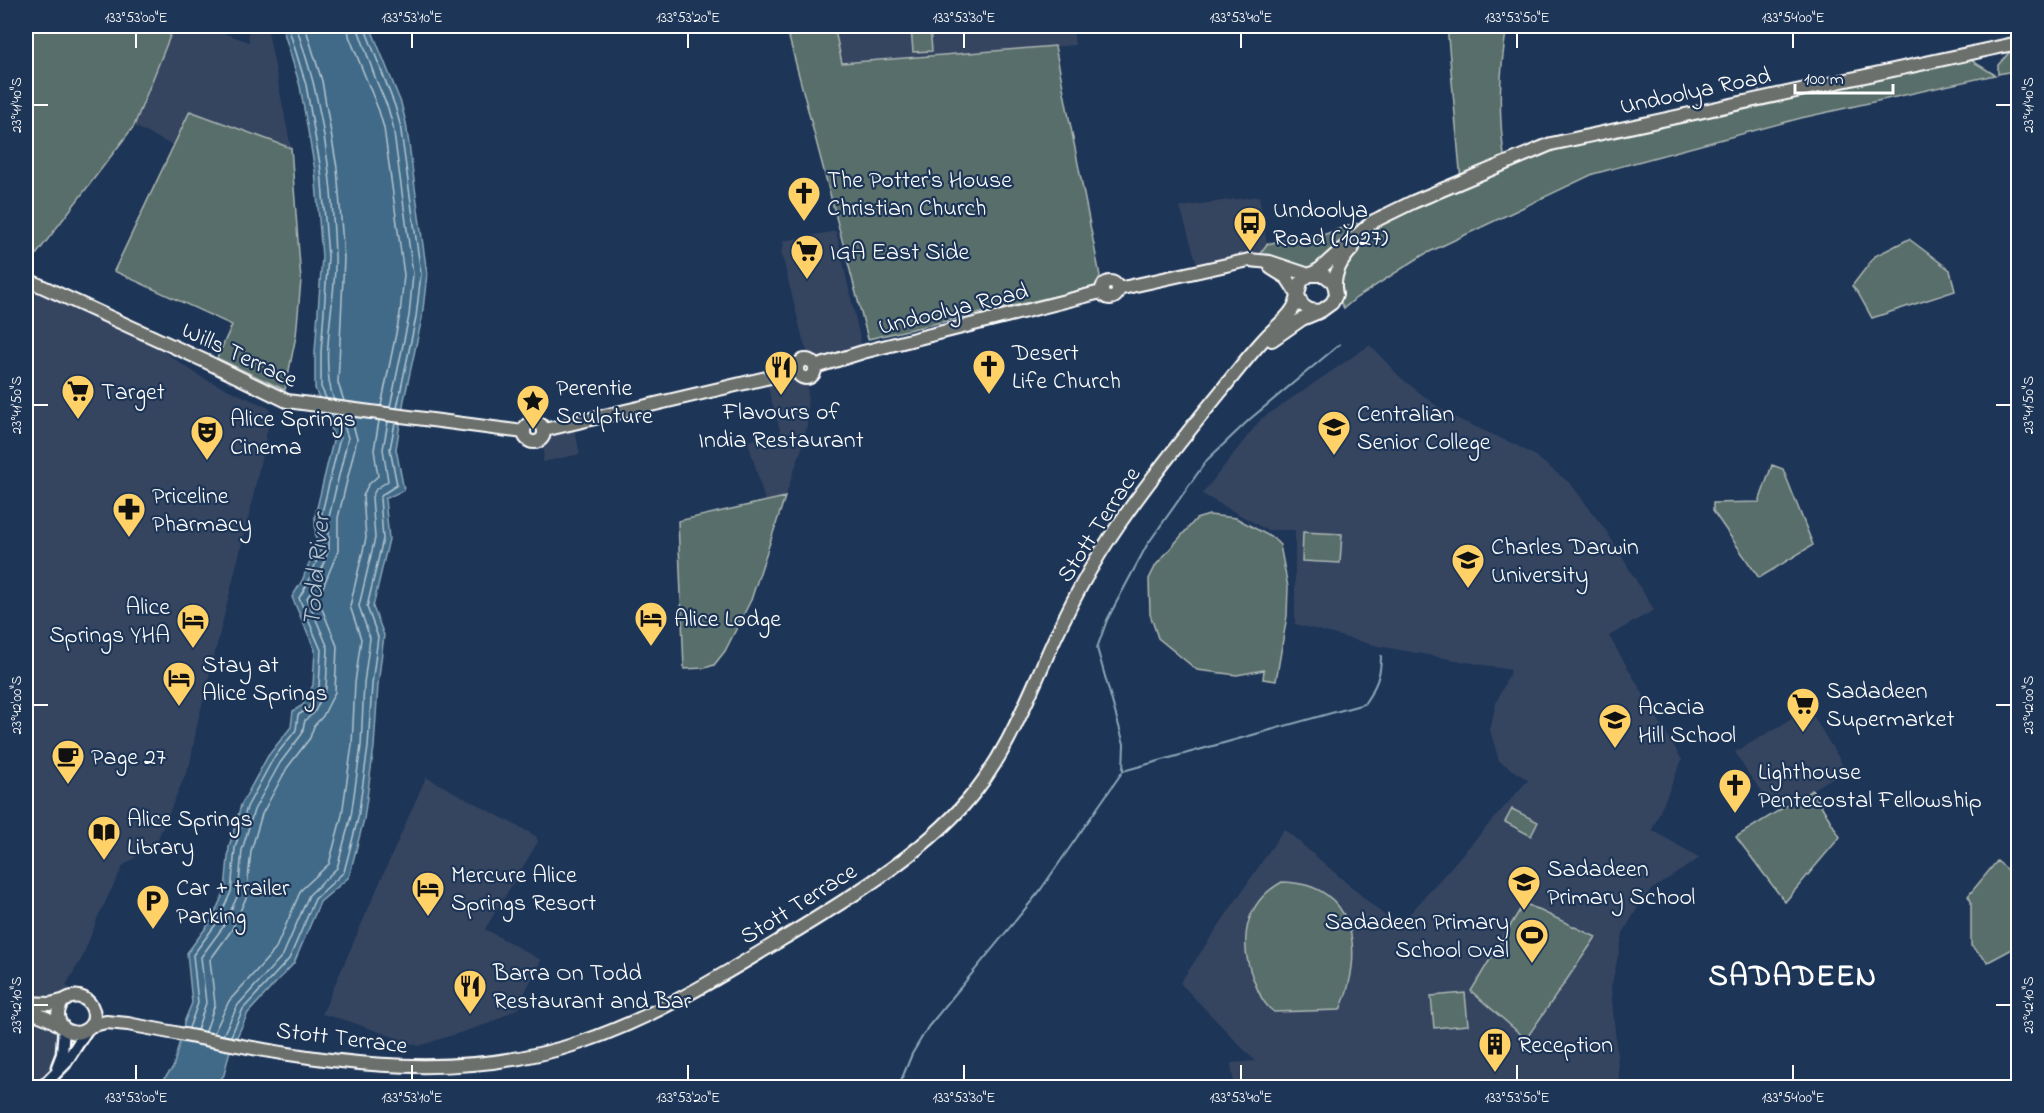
<svg xmlns="http://www.w3.org/2000/svg" width="2044" height="1113" font-family="'Indie Flower',sans-serif">
<style>
.built{fill:#344460}
.green{fill:#596e6a;stroke:#acb6b4;stroke-width:1.5}
.water{fill:#416b88;stroke:#8da6b8;stroke-width:1.5}
.lines{fill:none;stroke-linecap:round;stroke-linejoin:round}
.shore{stroke:#b3c4cf;stroke-width:1.5}
.stream{stroke:#8da6b8;stroke-width:2}
.minor-casing{stroke:#fff;stroke-width:15}
.major-casing{stroke:#fff;stroke-width:16}
.minor{stroke:#1d3557;stroke-width:10}
.major{stroke:#6c706d;stroke-width:12}
.ticks{fill:none;stroke:#fff;stroke-width:2}
.labels{text-anchor:middle;stroke-width:4.5;stroke-linejoin:round;paint-order:stroke}
.street-label{font-size:24px;fill:#fff;stroke:#1d3557}
.poi-label{font-size:24px;fill:#fff;stroke:#1d3557;text-anchor:start}
.water-label{font-size:26px;font-style:italic;fill:#b3c4cf;stroke:#1d3557}
.district-label{font-size:30px;font-weight:bold;letter-spacing:1.5px;fill:#fff;stroke:#1d3557}
.neatline{fill:none;stroke:#fff;stroke-width:2}
.ticks-label{font-size:15px;text-anchor:middle;fill:#fff}
</style>
<rect width="100%" height="100%" fill="#1d3557"/>
<filter id="ink" filterUnits="userSpaceOnUse"><feTurbulence type="fractalNoise" baseFrequency=".0167" numOctaves="2"/><feDisplacementMap in="SourceGraphic" scale="12" xChannelSelector="R" yChannelSelector="G"/><feConvolveMatrix kernelMatrix="1 2 1 2 8 2 1 2 1" color-interpolation-filters="sRGB"/></filter>
<g filter="url(#ink)">
<path class="built" d="M 174,26 L 204,26 L 249,42 L 248,26 L 267,26 L 291,148 L 190,111 L 174,146 L 134,126 Z
M 834,26 L 1073,26 L 1075,45 L 842,63 Z
M 1259,196 L 1267,244 L 1256,259 L 1199,271 L 1180,207 Z
M 836,231 L 863,352 L 814,361 L 810,357 L 804,344 L 781,251 L 784,247 L 783,241 Z
M 26,287 L 155,346 L 203,378 L 269,408 L 271,413 L 250,511 L 197,725 L 190,764 L 154,848 L 144,851 L 123,866 L 98,917 L 82,958 L 66,985 L 74,992 L 70,998 L 26,1003 Z
M 1370,345 L 1401,378 L 1437,406 L 1458,419 L 1516,445 L 1534,455 L 1571,484 L 1607,532 L 1654,610 L 1609,636 L 1682,760 L 1652,830 L 1700,858 L 1651,890 L 1640,904 L 1623,933 L 1611,988 L 1620,1087 L 1234,1087 L 1231,1063 L 1255,1061 L 1180,983 L 1284,829 L 1398,927 L 1528,780 L 1499,761 L 1490,730 L 1496,703 L 1511,670 L 1378,646 L 1295,624 L 1295,530 L 1267,530 L 1202,494 L 1261,419 Z
M 799,373 L 808,375 L 807,426 L 803,445 L 785,497 L 765,501 L 748,441 L 781,433 L 765,378 Z
M 573,423 L 580,454 L 543,462 L 545,438 Z
M 1809,709 L 1846,770 L 1812,790 L 1774,807 L 1747,772 L 1735,752 Z
M 426,777 L 536,836 L 538,842 L 485,929 L 541,960 L 526,990 L 522,1006 L 490,1023 L 419,1046 L 348,1021 L 322,1014 Z
M 26,1011 L 60,1024 L 62,1054 L 41,1087 L 26,1087 Z"/>
<path class="green" d="M 26,26 L 174,26 L 134,126 L 26,268 Z
M 786,26 L 834,26 L 842,63 L 1055,46 L 1100,276 L 1095,287 L 868,339 Z
M 1447,26 L 1507,26 C 1499,74 1498,113 1505,163 L 1532,152 L 1963,55 L 1995,75 L 1801,118 L 1593,174 L 1423,255 L 1356,298 L 1344,308 L 1336,295 L 1342,259 L 1372,227 L 1461,181 Z
M 930,27 L 932,51 L 913,52 L 911,28 Z
M 2018,43 L 2018,70 L 1998,74 L 1998,65 Z
M 190,111 L 291,148 L 301,280 L 296,336 L 285,390 L 217,358 L 232,325 L 114,271 Z
M 1355,223 L 1365,226 L 1313,274 L 1256,259 L 1267,244 L 1302,236 L 1323,235 Z
M 1909,239 L 1950,270 L 1955,291 L 1872,318 L 1858,293 L 1852,286 L 1875,256 Z
M 1772,465 L 1783,469 L 1813,545 L 1759,578 L 1713,511 L 1713,503 L 1759,502 Z
M 785,497 L 751,600 L 725,651 L 714,665 L 705,668 L 684,669 L 678,521 Z
M 1209,515 L 1236,518 L 1273,538 L 1280,545 L 1288,587 L 1287,616 L 1276,681 L 1263,679 L 1264,670 L 1237,675 L 1197,670 L 1158,638 L 1150,614 L 1149,579 L 1156,565 L 1196,519 Z
M 1303,532 L 1342,534 L 1340,563 L 1302,561 Z
M 1812,790 L 1840,837 L 1785,902 L 1736,837 Z
M 1512,809 L 1538,822 L 1531,836 L 1505,822 Z
M 1997,861 L 2018,878 L 2018,946 L 1988,962 L 1971,946 L 1971,901 L 1968,896 Z
M 1282,882 C 1357,883 1365,954 1340,1010 L 1274,1012 C 1263,1004 1259,993 1254,981 C 1238,942 1244,903 1282,882 Z
M 1524,903 L 1596,937 L 1526,1039 L 1471,991 Z
M 1465,993 L 1468,1025 L 1434,1028 L 1431,996 Z"/>
<path class="water" d="M 282,26 L 370,26 L 401,103 L 406,123 L 427,274 L 422,318 L 404,400 L 396,449 L 404,490 L 385,499 L 389,539 L 373,607 L 384,635 L 378,685 L 374,747 L 364,819 L 349,877 L 320,902 L 294,963 L 248,1013 L 229,1054 L 224,1075 L 215,1087 L 156,1088 L 173,1068 L 185,1020 L 192,1003 L 187,953 L 211,921 L 225,890 L 229,847 L 241,805 L 268,756 L 291,727 L 293,711 L 303,705 L 313,685 L 315,650 L 292,597 L 302,581 L 316,546 L 315,516 L 334,437 L 315,388 L 315,352 L 322,257 L 315,170 L 300,86 Z"/>
<g class="lines">
<path class="shore" d="M 288,26 L 306,85 L 321,170 L 328,257 L 321,352 L 321,387 L 326,398
M 296,26 C 302,44 308,63 313,82 C 327,138 333,198 335,255 C 337,299 318,359 334,400
M 305,26 L 322,81 L 337,168 L 344,258 L 338,383 L 344,401
M 348,26 L 349,36 L 379,111 L 384,128 L 404,275 L 400,314 L 381,406
M 357,26 L 376,80 L 388,108 L 393,126 L 413,274 L 409,316 L 390,407
M 364,26 L 395,106 L 400,124 L 421,274 L 416,317 L 397,408
M 189,1028 L 198,1003 L 193,955 L 216,924 L 231,892 L 235,848 L 247,807 L 273,759 L 296,730 L 298,715 L 308,709 L 319,687 L 321,650 L 299,598 L 308,583 L 322,547 L 321,517 L 340,438 L 332,414
M 197,1030 L 206,1003 L 201,957 L 223,927 L 238,895 L 242,850 L 254,810 L 280,763 L 302,734 L 305,720 L 314,713 L 326,689 L 328,648 L 307,598 L 315,586 L 329,549 L 329,517 L 348,438 L 341,416
M 206,1031 L 215,1004 L 210,960 L 231,931 L 246,898 L 251,851 L 262,814 L 287,768 L 310,738 L 314,726 L 323,716 L 335,692 L 337,646 L 318,599 L 338,551 L 338,518 L 357,439 L 351,417
M 214,1033 L 229,1001 L 275,950 L 301,890 L 329,864 L 342,815 L 352,745 L 355,683 L 361,639 L 350,606 L 366,538 L 363,496 L 368,485 L 378,476 L 374,450 L 379,421
M 223,1035 L 238,1005 L 283,955 L 309,895 L 337,868 L 351,816 L 361,746 L 364,683 L 370,638 L 359,606 L 375,538 L 372,497 L 376,489 L 388,481 L 383,449 L 388,422
M 231,1036 L 243,1009 L 289,959 L 315,899 L 344,872 L 358,818 L 368,747 L 372,684 L 378,637 L 367,607 L 383,539 L 380,498 L 383,494 L 397,485 L 390,449 L 395,423"/>
<path class="stream" d="M 1123,771 L 1364,704 C 1376,687 1381,676 1381,656
M 216,1083 L 255,1088
M 898,1088 L 912,1054 L 928,1027 L 1039,892 L 1123,771 L 1124,744 L 1097,648 L 1107,620 L 1147,545 L 1207,460 L 1250,419 L 1340,344"/>
<defs>
<path id="minor" d="M 57,1067 L 62,1054 L 64,1028
M 41,1088 L 65,1064 L 88,1028"/>
<path id="major" d="M 1271,268 L 1287,278 L 1298,295
M 1310,275 L 1324,275 L 1333,282 L 1335,288 L 1336,295 L 1332,303 L 1321,311 L 1310,310 L 1302,305 L 1298,295 L 1301,282 L 1308,276 L 1320,269 L 1372,222 L 1413,202 L 1551,144 L 2018,43
M 26,279 L 205,361 L 287,401 L 524,432
M1102 290a8 8 0 1 1 16 0a8 8 0 1 1-16 0Z
M 1335,288 C 1334,272 1342,259 1353,248
M 1118,289 L 1249,260 L 1270,262 L 1309,275
M 1272,340 L 1302,319 L 1319,312
M797 369a9 9 0 1 1 18 0a9 9 0 1 1-18 0Z
M 815,367 L 863,352 L 1101,292
M524 432a10 10 0 1 1 20 0a10 10 0 1 1-20 0Z
M 544,430 L 796,371
M 26,1003 L 50,1004 L 66,1000
M 26,1010 C 36,1014 47,1017 56,1023 C 61,1026 66,1031 72,1032 C 75,1033 78,1033 81,1032 C 108,1023 88,982 62,1002 C 57,1011 56,1019 63,1027
M 90,1026 L 106,1022 L 128,1024 C 278,1052 432,1093 582,1042 C 653,1018 716,979 779,941 C 842,903 922,855 969,799 C 1004,758 1024,707 1046,658 C 1066,612 1090,566 1119,524 C 1151,478 1186,434 1222,390 C 1236,372 1250,354 1266,337 C 1278,324 1294,315 1298,296"/>
</defs>
<use href="#minor" class="minor-casing"/>
<use href="#major" class="major-casing"/>
<use href="#minor" class="minor"/>
<use href="#major" class="major"/>
</g>
</g>
<path class="ticks" d="M 136,33 L 136,48M 412,33 L 412,48M 688,33 L 688,48M 964,33 L 964,48M 1241,33 L 1241,48M 1517,33 L 1517,48M 1793,33 L 1793,48M 33,105 L 48,105M 1996,105 L 2011,105M 33,405 L 48,405M 1996,405 L 2011,405M 33,705 L 48,705M 1996,705 L 2011,705M 33,1005 L 48,1005M 1996,1005 L 2011,1005M 136,1065 L 136,1080M 412,1065 L 412,1080M 688,1065 L 688,1080M 964,1065 L 964,1080M 1241,1065 L 1241,1080M 1517,1065 L 1517,1080M 1793,1065 L 1793,1080"/>
<defs>
<symbol id="church-pin" viewBox="-11 -11 22 30"><path d="M0 17L-7.5 6A9.5 9.5 0 1 1 7.5 6Z" fill="#ffd166" stroke="#1d3557"/><path d="M-1.2-6h2.4v3.5h3.3v2.4h-3.3V6h-2.4V-.1h-3.3v-2.4h3.3Z" fill="#111"/></symbol>
<symbol id="bus-pin" viewBox="-11 -11 22 30"><path d="M0 17L-7.5 6A9.5 9.5 0 1 1 7.5 6Z" fill="#ffd166" stroke="#1d3557"/><path d="M-5-6H5V4H4V6H2V4H-2V6H-4V4H-5ZM-3.5-4V0h7V-4ZM-3.5 1.2v1.5H-2V1.2ZM2 1.2v1.5H3.5V1.2Z" fill="#111"/></symbol>
<symbol id="supermarket-pin" viewBox="-11 -11 22 30"><path d="M0 17L-7.5 6A9.5 9.5 0 1 1 7.5 6Z" fill="#ffd166" stroke="#1d3557"/><path d="M-6-5.5h2.5l.6 2H6L4.5 2H-2.5L-4.4-4H-6ZM-1.5 3.2a1.3 1.3 0 1 0 .1 0ZM3 3.2a1.3 1.3 0 1 0 .1 0Z" fill="#111"/></symbol>
<symbol id="restaurant-pin" viewBox="-11 -11 22 30"><path d="M0 17L-7.5 6A9.5 9.5 0 1 1 7.5 6Z" fill="#ffd166" stroke="#1d3557"/><path d="M-5-6h1v4h1v-4h1v4h1v-4h1v5L-1.5 .5V6h-2V.5L-5-1ZM5-6V6H3V1.5H1.5Q1.5-4 5-6Z" fill="#111"/></symbol>
<symbol id="sight-pin" viewBox="-11 -11 22 30"><path d="M0 17L-7.5 6A9.5 9.5 0 1 1 7.5 6Z" fill="#ffd166" stroke="#1d3557"/><path d="M0-6L1.8-2.2L6-1.7L2.9 1.2L3.7 5.4L0 3.3L-3.7 5.4L-2.9 1.2L-6-1.7L-1.8-2.2Z" fill="#111"/></symbol>
<symbol id="school-pin" viewBox="-11 -11 22 30"><path d="M0 17L-7.5 6A9.5 9.5 0 1 1 7.5 6Z" fill="#ffd166" stroke="#1d3557"/><path d="M0-5L7-2L0 1L-7-2ZM-4 1L0 2.5L4 1V4Q0 6-4 4Z" fill="#111"/></symbol>
<symbol id="theatre-pin" viewBox="-11 -11 22 30"><path d="M0 17L-7.5 6A9.5 9.5 0 1 1 7.5 6Z" fill="#ffd166" stroke="#1d3557"/><path d="M-5-5.5Q0-4 5-5.5V0Q5 5 0 6Q-5 5-5 0ZM-3.3-2.5H-1v1.5H-3.3ZM1-2.5H3.3v1.5H1ZM-2.8 1Q0 5.5 2.8 1Z" fill="#111"/></symbol>
<symbol id="pharmacy-pin" viewBox="-11 -11 22 30"><path d="M0 17L-7.5 6A9.5 9.5 0 1 1 7.5 6Z" fill="#ffd166" stroke="#1d3557"/><path d="M-2-6h4v4h4v4h-4v4h-4v-4h-4v-4h4Z" fill="#111"/></symbol>
<symbol id="university-pin" viewBox="-11 -11 22 30"><path d="M0 17L-7.5 6A9.5 9.5 0 1 1 7.5 6Z" fill="#ffd166" stroke="#1d3557"/><path d="M0-5L7-2L0 1L-7-2ZM-4 1L0 2.5L4 1V4Q0 6-4 4Z" fill="#111"/></symbol>
<symbol id="hotel-pin" viewBox="-11 -11 22 30"><path d="M0 17L-7.5 6A9.5 9.5 0 1 1 7.5 6Z" fill="#ffd166" stroke="#1d3557"/><path d="M-6-4.5h1.5V1H6V5H4.5V3h-9V5H-6ZM-4 0a1.8 1.8 0 1 1 3.6 0ZM.5 0V-2.5h3Q6-2.5 6 0Z" fill="#111"/></symbol>
<symbol id="cafe-pin" viewBox="-11 -11 22 30"><path d="M0 17L-7.5 6A9.5 9.5 0 1 1 7.5 6Z" fill="#ffd166" stroke="#1d3557"/><path d="M-5.5-4.5H6V0H3Q3 3.5 0 3.5H-2.5Q-5.5 3.5-5.5 0ZM3-3.2v2h1.7v-2ZM-6 4.5H4V6H-6Z" fill="#111"/></symbol>
<symbol id="library-pin" viewBox="-11 -11 22 30"><path d="M0 17L-7.5 6A9.5 9.5 0 1 1 7.5 6Z" fill="#ffd166" stroke="#1d3557"/><path d="M-6-4Q-3-5.5-.7-3.5V5Q-3 3-6 4ZM6-4Q3-5.5 .7-3.5V5Q3 3 6 4Z" fill="#111"/></symbol>
<symbol id="parking-pin" viewBox="-11 -11 22 30"><path d="M0 17L-7.5 6A9.5 9.5 0 1 1 7.5 6Z" fill="#ffd166" stroke="#1d3557"/><path d="M-3.5-5.5H1a3.5 3.5 0 0 1 0 7H-1V5.5H-3.5ZM-1-3.4V-.6H.8a1.4 1.4 0 0 0 0-2.8Z" fill="#111"/></symbol>
<symbol id="stadium-pin" viewBox="-11 -11 22 30"><path d="M0 17L-7.5 6A9.5 9.5 0 1 1 7.5 6Z" fill="#ffd166" stroke="#1d3557"/><path d="M0-5a6.5 5 0 1 0 0 10a6.5 5 0 1 0 0-10ZM-3.5-1.8h7v3.6h-7Z" fill="#111"/></symbol>
<symbol id="building-pin" viewBox="-11 -11 22 30"><path d="M0 17L-7.5 6A9.5 9.5 0 1 1 7.5 6Z" fill="#ffd166" stroke="#1d3557"/><path d="M-4-6H4V6H1V3H-1V6H-4ZM-2.5-4.3h1.7v1.8h-1.7ZM.8-4.3h1.7v1.8H.8ZM-2.5-1h1.7V.8h-1.7ZM.8-1h1.7V.8H.8Z" fill="#111"/></symbol>
</defs>
<g fill-rule="evenodd">
<use href="#church-pin" x="785" y="174" width="38" height="52"/>
<use href="#bus-pin" x="1231" y="204" width="38" height="52"/>
<use href="#supermarket-pin" x="788" y="232" width="38" height="52"/>
<use href="#church-pin" x="970" y="347" width="38" height="52"/>
<use href="#restaurant-pin" x="762" y="348" width="38" height="52"/>
<use href="#supermarket-pin" x="59" y="372" width="38" height="52"/>
<use href="#sight-pin" x="514" y="382" width="38" height="52"/>
<use href="#school-pin" x="1315" y="408" width="38" height="52"/>
<use href="#theatre-pin" x="188" y="413" width="38" height="52"/>
<use href="#pharmacy-pin" x="110" y="490" width="38" height="52"/>
<use href="#university-pin" x="1449" y="541" width="38" height="52"/>
<use href="#hotel-pin" x="632" y="599" width="38" height="52"/>
<use href="#hotel-pin" x="174" y="601" width="38" height="52"/>
<use href="#hotel-pin" x="160" y="659" width="38" height="52"/>
<use href="#supermarket-pin" x="1784" y="685" width="38" height="52"/>
<use href="#school-pin" x="1596" y="701" width="38" height="52"/>
<use href="#cafe-pin" x="49" y="737" width="38" height="52"/>
<use href="#church-pin" x="1716" y="766" width="38" height="52"/>
<use href="#library-pin" x="85" y="813" width="38" height="52"/>
<use href="#school-pin" x="1505" y="863" width="38" height="52"/>
<use href="#hotel-pin" x="409" y="869" width="38" height="52"/>
<use href="#parking-pin" x="134" y="882" width="38" height="52"/>
<use href="#stadium-pin" x="1513" y="916" width="38" height="52"/>
<use href="#restaurant-pin" x="451" y="967" width="38" height="52"/>
<use href="#building-pin" x="1476" y="1025" width="38" height="52"/>
</g>
<g class="labels">
<g class="street-label">
<text transform="translate(1695 90) rotate(-12)" y="8">Undoolya Road</text>
<text transform="translate(953 308) rotate(-14)" y="8">Undoolya Road</text>
<text transform="translate(240 354) rotate(25)" y="8">Wills Terrace</text>
<text transform="translate(1098 524) rotate(-57)" y="8">Stott Terrace</text>
<text transform="translate(798 903) rotate(-32)" y="8">Stott Terrace</text>
<text transform="translate(342 1037) rotate(7)" y="8">Stott Terrace</text>
</g>
<g class="poi-label">
<text x="827" y="187">The Potter's House<tspan x="827" dy="28">Christian Church</tspan></text>
<text x="1273" y="217">Undoolya<tspan x="1273" dy="28">Road (1027)</tspan></text>
<text x="830" y="259">IGA East Side</text>
<text x="1012" y="360">Desert<tspan x="1012" dy="28">Life Church</tspan></text>
<text x="556" y="395">Perentie<tspan x="556" dy="28">Sculpture</tspan></text>
<text x="101" y="399">Target</text>
<text x="781" y="419" text-anchor="middle">Flavours of<tspan x="781" dy="28">India Restaurant</tspan></text>
<text x="1357" y="421">Centralian<tspan x="1357" dy="28">Senior College</tspan></text>
<text x="230" y="426">Alice Springs<tspan x="230" dy="28">Cinema</tspan></text>
<text x="152" y="503">Priceline<tspan x="152" dy="28">Pharmacy</tspan></text>
<text x="1491" y="554">Charles Darwin<tspan x="1491" dy="28">University</tspan></text>
<text x="170" y="614" text-anchor="end">Alice<tspan x="170" dy="28">Springs YHA</tspan></text>
<text x="674" y="626">Alice Lodge</text>
<text x="202" y="672">Stay at<tspan x="202" dy="28">Alice Springs</tspan></text>
<text x="1826" y="698">Sadadeen<tspan x="1826" dy="28">Supermarket</tspan></text>
<text x="1638" y="714">Acacia<tspan x="1638" dy="28">Hill School</tspan></text>
<text x="91" y="764">Page 27</text>
<text x="1758" y="779">Lighthouse<tspan x="1758" dy="28">Pentecostal Fellowship</tspan></text>
<text x="127" y="826">Alice Springs<tspan x="127" dy="28">Library</tspan></text>
<text x="1547" y="876">Sadadeen<tspan x="1547" dy="28">Primary School</tspan></text>
<text x="451" y="882">Mercure Alice<tspan x="451" dy="28">Springs Resort</tspan></text>
<text x="176" y="895">Car + trailer<tspan x="176" dy="28">Parking</tspan></text>
<text x="1509" y="929" text-anchor="end">Sadadeen Primary<tspan x="1509" dy="28">School Oval</tspan></text>
<text x="493" y="980">Barra On Todd<tspan x="493" dy="28">Restaurant and Bar</tspan></text>
<text x="1518" y="1052">Reception</text>
</g>
<g class="water-label">
<text transform="translate(315 570) rotate(-85)" y="9">Todd River</text>
</g>
<g class="district-label">
<text x="1793" y="985">SADADEEN</text>
</g>
</g>
<rect width="2044" height="1113" fill="none" stroke="#1d3557" stroke-width="66"/>
<path d="M1795 84v9h98v-9" fill="none" stroke="#ffffff" stroke-width="3"/>
<text x="1804" y="84" font-size="18" fill="#ffffff" stroke="#1d3557" stroke-width="4.5" paint-order="stroke">100 m</text>
<rect x="33" y="33" width="1978" height="1047" class="neatline"/>
<g class="ticks-label">
<text x="136" y="22">133°53'00"E</text>
<text x="412" y="22">133°53'10"E</text>
<text x="688" y="22">133°53'20"E</text>
<text x="964" y="22">133°53'30"E</text>
<text x="1241" y="22">133°53'40"E</text>
<text x="1517" y="22">133°53'50"E</text>
<text x="1793" y="22">133°54'00"E</text>
<text transform="translate(16 105) rotate(-90)" y="5">23°41'40"S</text>
<text transform="translate(2028 105) rotate(-90)" y="5">23°41'40"S</text>
<text transform="translate(16 405) rotate(-90)" y="5">23°41'50"S</text>
<text transform="translate(2028 405) rotate(-90)" y="5">23°41'50"S</text>
<text transform="translate(16 705) rotate(-90)" y="5">23°42'00"S</text>
<text transform="translate(2028 705) rotate(-90)" y="5">23°42'00"S</text>
<text transform="translate(16 1005) rotate(-90)" y="5">23°42'10"S</text>
<text transform="translate(2028 1005) rotate(-90)" y="5">23°42'10"S</text>
<text x="136" y="1102">133°53'00"E</text>
<text x="412" y="1102">133°53'10"E</text>
<text x="688" y="1102">133°53'20"E</text>
<text x="964" y="1102">133°53'30"E</text>
<text x="1241" y="1102">133°53'40"E</text>
<text x="1517" y="1102">133°53'50"E</text>
<text x="1793" y="1102">133°54'00"E</text>
</g>
</svg>
